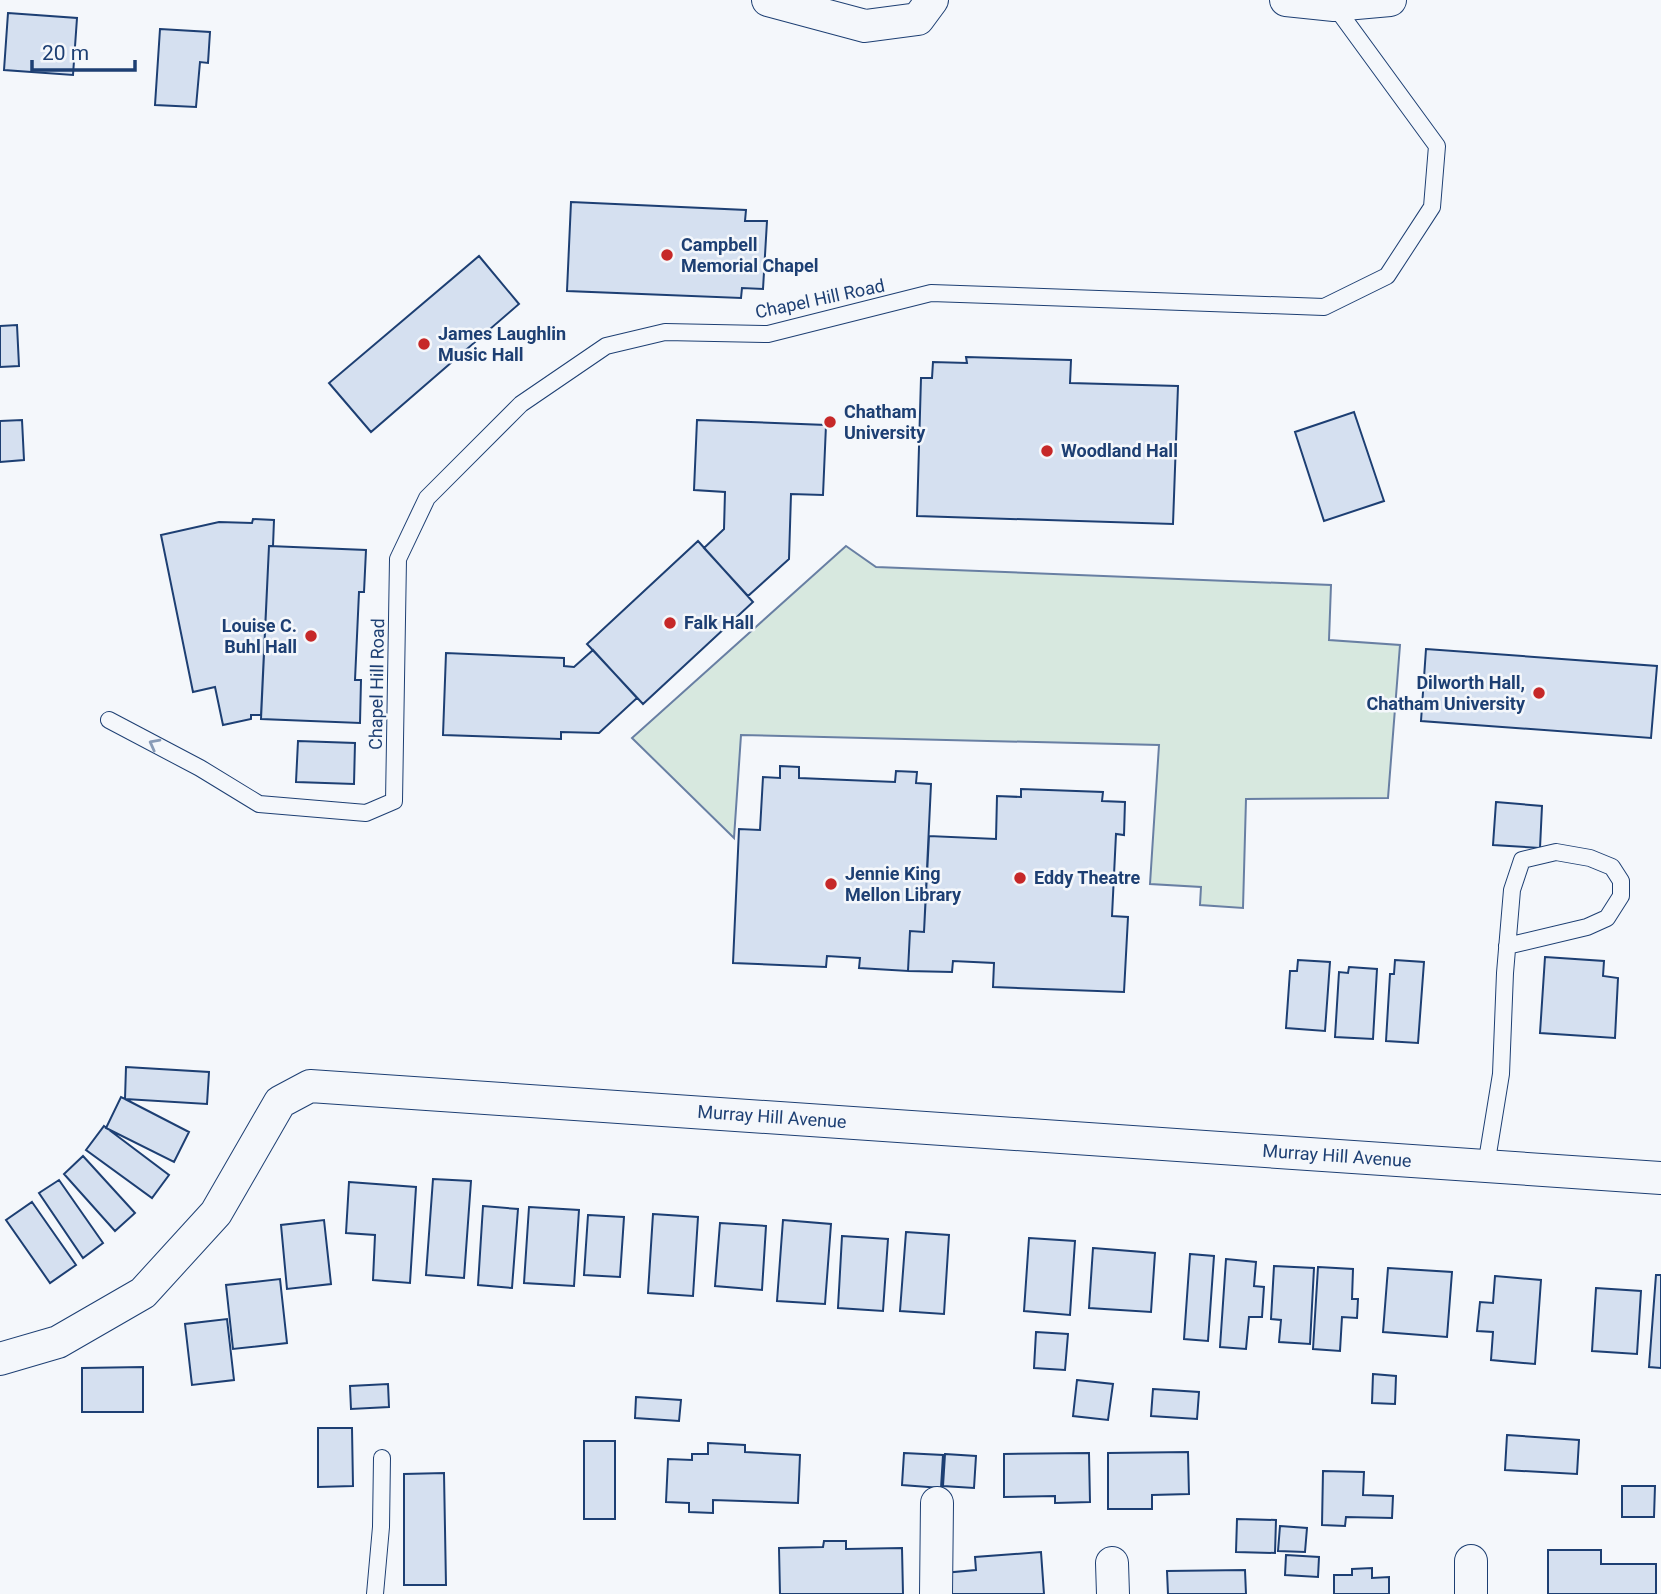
<svg xmlns="http://www.w3.org/2000/svg" width="1661" height="1594" font-family="Roboto,sans-serif">
<style>
.green{fill:#d7e8df;stroke:#687fa3;stroke-width:2}
.building{fill:#d5e0f0;stroke:#1d3f73;stroke-width:2}
.lines{fill:none;stroke-linecap:round;stroke-linejoin:round}
.lane-casing{stroke:#1d3f73;stroke-width:18}
.street-casing{stroke:#1d3f73;stroke-width:34}
.lane{stroke:#f4f7fb;stroke-width:16}
.street{stroke:#f4f7fb;stroke-width:32}
.oneway{stroke:#889bb7}
.poi-dot{fill:#c62828;stroke:#f4f7fb;stroke-width:2.5}
.labels{text-anchor:middle;stroke-width:5;stroke-linejoin:round;paint-order:stroke}
.poi-label{font-size:18px;font-weight:bold;fill:#1d3f73;stroke:#f4f7fb;text-anchor:start}
.street-label{font-size:18px;fill:#1d3f73;stroke:#f4f7fb}
</style>
<rect width="100%" height="100%" fill="#f4f7fb"/>
<path class="green" d="M 846,546 L 876,567 L 1331,585 L 1329,640 L 1400,645 L 1388,798 L 1246,799 L 1243,908 L 1200,905 L 1201,887 L 1150,884 L 1159,745 L 741,735 L 734,838 L 632,738 Z"/>
<path class="building" d="M 8,13 L 77,18 L 73,75 L 4,70 Z
M 160,29 L 210,32 L 208,63 L 200,62 L 196,107 L 155,105 Z
M 571,202 L 746,210 L 745,221 L 767,221 L 763,289 L 742,288 L 741,298 L 567,291 Z
M 479,256 L 519,304 L 371,432 L 329,383 Z
M 17,325 L 19,366 L 0,367 L 0,326 Z
M 966,357 L 1071,360 L 1070,383 L 1178,386 L 1173,524 L 917,516 L 921,378 L 932,378 L 933,362 L 967,363 Z
M 1354,412 L 1384,501 L 1324,521 L 1295,432 Z
M 22,420 L 24,460 L 0,462 L 0,421 Z
M 697,420 L 826,425 L 823,495 L 791,494 L 789,559 L 748,596 L 704,548 L 724,529 L 725,492 L 694,490 Z
M 253,519 L 274,520 L 273,546 L 269,546 L 261,715 L 251,715 L 251,719 L 223,725 L 215,687 L 193,692 L 161,535 L 219,522 L 252,523 Z
M 698,541 L 753,602 L 643,704 L 587,644 Z
M 269,546 L 366,550 L 364,592 L 359,592 L 355,680 L 361,680 L 360,723 L 261,719 Z
M 1426,649 L 1657,666 L 1651,738 L 1421,721 Z
M 593,650 L 637,698 L 599,733 L 561,732 L 561,739 L 443,735 L 446,653 L 564,658 L 564,666 L 574,667 Z
M 298,741 L 355,743 L 354,784 L 296,782 Z
M 780,766 L 799,767 L 799,778 L 895,782 L 896,771 L 917,772 L 916,783 L 931,784 L 924,932 L 910,931 L 908,971 L 859,968 L 860,958 L 827,956 L 826,967 L 733,963 L 739,829 L 760,830 L 763,777 L 780,778 Z
M 1021,789 L 1103,792 L 1102,801 L 1125,802 L 1124,835 L 1116,834 L 1112,916 L 1128,917 L 1124,992 L 993,987 L 994,963 L 953,961 L 952,972 L 908,971 L 910,931 L 924,932 L 929,836 L 996,839 L 997,796 L 1021,797 Z
M 1496,802 L 1542,806 L 1540,848 L 1493,845 Z
M 1545,957 L 1604,961 L 1603,976 L 1618,978 L 1615,1038 L 1540,1033 Z
M 1298,960 L 1330,962 L 1325,1031 L 1286,1028 L 1290,971 L 1297,971 Z
M 1395,960 L 1424,962 L 1418,1043 L 1386,1041 L 1390,974 L 1394,974 Z
M 1349,967 L 1377,969 L 1373,1039 L 1335,1037 L 1339,972 L 1348,973 Z
M 126,1067 L 209,1072 L 207,1104 L 125,1099 L 189,1132 L 174,1162 L 106,1128 L 121,1097 L 125,1099 Z
M 104,1126 L 169,1175 L 152,1198 L 86,1150 Z
M 83,1156 L 135,1213 L 115,1231 L 64,1174 Z
M 433,1179 L 471,1181 L 464,1278 L 426,1275 Z
M 59,1180 L 103,1243 L 83,1258 L 39,1193 Z
M 349,1182 L 416,1187 L 410,1283 L 373,1280 L 375,1235 L 346,1233 Z
M 32,1202 L 76,1265 L 50,1283 L 6,1220 Z
M 483,1206 L 518,1209 L 512,1288 L 478,1285 Z
M 529,1207 L 579,1210 L 574,1286 L 524,1283 Z
M 653,1214 L 698,1217 L 693,1296 L 648,1293 Z
M 588,1215 L 624,1217 L 620,1277 L 584,1275 Z
M 324,1220 L 331,1284 L 287,1289 L 281,1225 Z
M 783,1220 L 831,1224 L 825,1304 L 777,1301 Z
M 720,1223 L 766,1226 L 762,1290 L 715,1286 Z
M 906,1232 L 949,1235 L 944,1314 L 900,1311 Z
M 842,1236 L 888,1239 L 883,1311 L 838,1308 Z
M 1029,1238 L 1075,1241 L 1070,1315 L 1024,1311 Z
M 1093,1248 L 1155,1253 L 1151,1312 L 1089,1308 Z
M 1190,1254 L 1214,1256 L 1208,1341 L 1184,1339 Z
M 1226,1259 L 1256,1262 L 1254,1286 L 1264,1287 L 1262,1317 L 1249,1317 L 1246,1349 L 1220,1347 Z
M 1274,1266 L 1314,1268 L 1310,1344 L 1279,1342 L 1281,1320 L 1271,1319 Z
M 1318,1267 L 1353,1269 L 1352,1299 L 1358,1299 L 1357,1318 L 1342,1317 L 1340,1351 L 1313,1349 Z
M 1388,1268 L 1452,1272 L 1447,1337 L 1383,1332 Z
M 1656,1275 L 1661,1275 L 1661,1368 L 1649,1367 Z
M 1495,1276 L 1541,1280 L 1535,1364 L 1491,1360 L 1493,1332 L 1477,1331 L 1480,1302 L 1493,1303 Z
M 280,1279 L 287,1343 L 233,1349 L 226,1285 Z
M 1596,1288 L 1641,1291 L 1637,1354 L 1592,1351 Z
M 227,1319 L 234,1380 L 192,1385 L 185,1324 Z
M 1036,1332 L 1068,1334 L 1065,1370 L 1034,1368 Z
M 143,1367 L 143,1412 L 82,1412 L 82,1368 Z
M 1373,1374 L 1396,1376 L 1395,1404 L 1372,1403 Z
M 1077,1380 L 1113,1384 L 1108,1420 L 1073,1416 Z
M 388,1384 L 389,1407 L 351,1409 L 350,1386 Z
M 1153,1389 L 1199,1392 L 1197,1419 L 1151,1416 Z
M 636,1397 L 681,1400 L 679,1421 L 635,1418 Z
M 318,1428 L 352,1428 L 353,1486 L 318,1487 Z
M 1507,1435 L 1579,1440 L 1577,1474 L 1505,1470 Z
M 584,1441 L 615,1441 L 615,1519 L 584,1519 Z
M 708,1443 L 745,1445 L 745,1452 L 800,1455 L 798,1503 L 713,1500 L 713,1513 L 689,1512 L 689,1503 L 666,1502 L 668,1459 L 692,1460 L 692,1454 L 708,1454 Z
M 1188,1452 L 1189,1494 L 1152,1495 L 1152,1509 L 1108,1509 L 1108,1453 Z
M 904,1453 L 943,1455 L 941,1488 L 902,1485 Z
M 1089,1453 L 1090,1502 L 1055,1503 L 1055,1496 L 1004,1497 L 1004,1454 Z
M 945,1454 L 976,1456 L 974,1488 L 943,1486 Z
M 1323,1471 L 1364,1472 L 1363,1495 L 1393,1496 L 1392,1518 L 1346,1517 L 1345,1526 L 1322,1525 Z
M 444,1473 L 446,1585 L 404,1585 L 404,1474 Z
M 1622,1486 L 1655,1486 L 1654,1517 L 1622,1517 Z
M 1237,1519 L 1276,1520 L 1275,1553 L 1236,1552 Z
M 1280,1526 L 1307,1528 L 1305,1552 L 1278,1551 Z
M 824,1541 L 846,1541 L 846,1549 L 902,1548 L 903,1594 L 780,1594 L 779,1548 L 823,1547 Z
M 1548,1550 L 1601,1550 L 1601,1564 L 1656,1564 L 1656,1594 L 1548,1594 Z
M 1041,1552 L 1044,1594 L 944,1594 L 943,1573 L 976,1570 L 975,1557 Z
M 1286,1555 L 1319,1557 L 1318,1577 L 1285,1575 Z
M 1372,1568 L 1372,1578 L 1389,1577 L 1389,1594 L 1334,1594 L 1334,1575 L 1352,1575 L 1352,1569 Z
M 1245,1570 L 1246,1594 L 1168,1594 L 1167,1571 Z"/>
<g class="lines">
<defs>
<path id="lane" d="M 109,720 L 200,768 L 259,804 L 366,813 L 394,801 L 398,559 L 427,498 L 521,404 L 606,346 L 665,332 L 768,334 L 931,293 L 1324,307 L 1387,276 L 1432,207 L 1437,146 L 1334,5
M 1486,1166 L 1501,1074 L 1505,973 L 1512,890 L 1522,860 L 1556,852 L 1590,858 L 1612,867 L 1621,881 L 1621,896 L 1607,918 L 1587,927 L 1507,946
M 375,1594 L 381,1527 L 382,1458"/>
<path id="street" d="M 768,0 L 865,26 L 918,19 L 932,0
M 1286,0 L 1334,5 L 1390,0
M 0,1359 L 58,1342 L 143,1293 L 216,1213 L 280,1102 L 310,1086 L 1661,1178
M 1471,1561 L 1471,1594
M 1112,1563 L 1113,1594
M 936,1594 L 937,1503"/>
</defs>
<use href="#lane" class="lane-casing"/>
<use href="#street" class="street-casing"/>
<use href="#lane" class="lane"/>
<use href="#street" class="street"/>
</g>
<defs><path id="oneway-chevron" d="M-2-3.5L2.5 0L-2 3.5" fill="none" stroke-width="1.6" stroke-linecap="round" stroke-linejoin="round" transform="scale(1.75)"/></defs>
<use class="oneway" href="#oneway-chevron" transform="translate(154 744) rotate(-152)"/>
<g class="poi-dot">
<circle cx="667" cy="255" r="7"/>
<circle cx="424" cy="344" r="7"/>
<circle cx="830" cy="422" r="7"/>
<circle cx="1047" cy="451" r="7"/>
<circle cx="670" cy="623" r="7"/>
<circle cx="311" cy="636" r="7"/>
<circle cx="1539" cy="693" r="7"/>
<circle cx="1020" cy="878" r="7"/>
<circle cx="831" cy="884" r="7"/>
</g>
<g class="labels">
<g class="poi-label">
<text x="681" y="251">Campbell<tspan x="681" dy="21">Memorial Chapel</tspan></text>
<text x="438" y="340">James Laughlin<tspan x="438" dy="21">Music Hall</tspan></text>
<text x="844" y="418">Chatham<tspan x="844" dy="21">University</tspan></text>
<text x="1061" y="457">Woodland Hall</text>
<text x="684" y="629">Falk Hall</text>
<text x="297" y="632" text-anchor="end">Louise C.<tspan x="297" dy="21">Buhl Hall</tspan></text>
<text x="1525" y="689" text-anchor="end">Dilworth Hall,<tspan x="1525" dy="21">Chatham University</tspan></text>
<text x="845" y="880">Jennie King<tspan x="845" dy="21">Mellon Library</tspan></text>
<text x="1034" y="884">Eddy Theatre</text>
</g>
<g class="street-label">
<text transform="translate(820 299) rotate(-12)" y="6">Chapel Hill Road</text>
<text transform="translate(377 684) rotate(-89)" y="6">Chapel Hill Road</text>
<text transform="translate(772 1117) rotate(4)" y="6">Murray Hill Avenue</text>
<text transform="translate(1337 1156) rotate(4)" y="6">Murray Hill Avenue</text>
</g>
</g>
<path d="M32 60v10h103v-10" fill="none" stroke="#1d3f73" stroke-width="3.5"/>
<text x="42" y="60" font-size="21" fill="#1d3f73" stroke="#f4f7fb" stroke-width="5" paint-order="stroke">20 m</text>
</svg>
